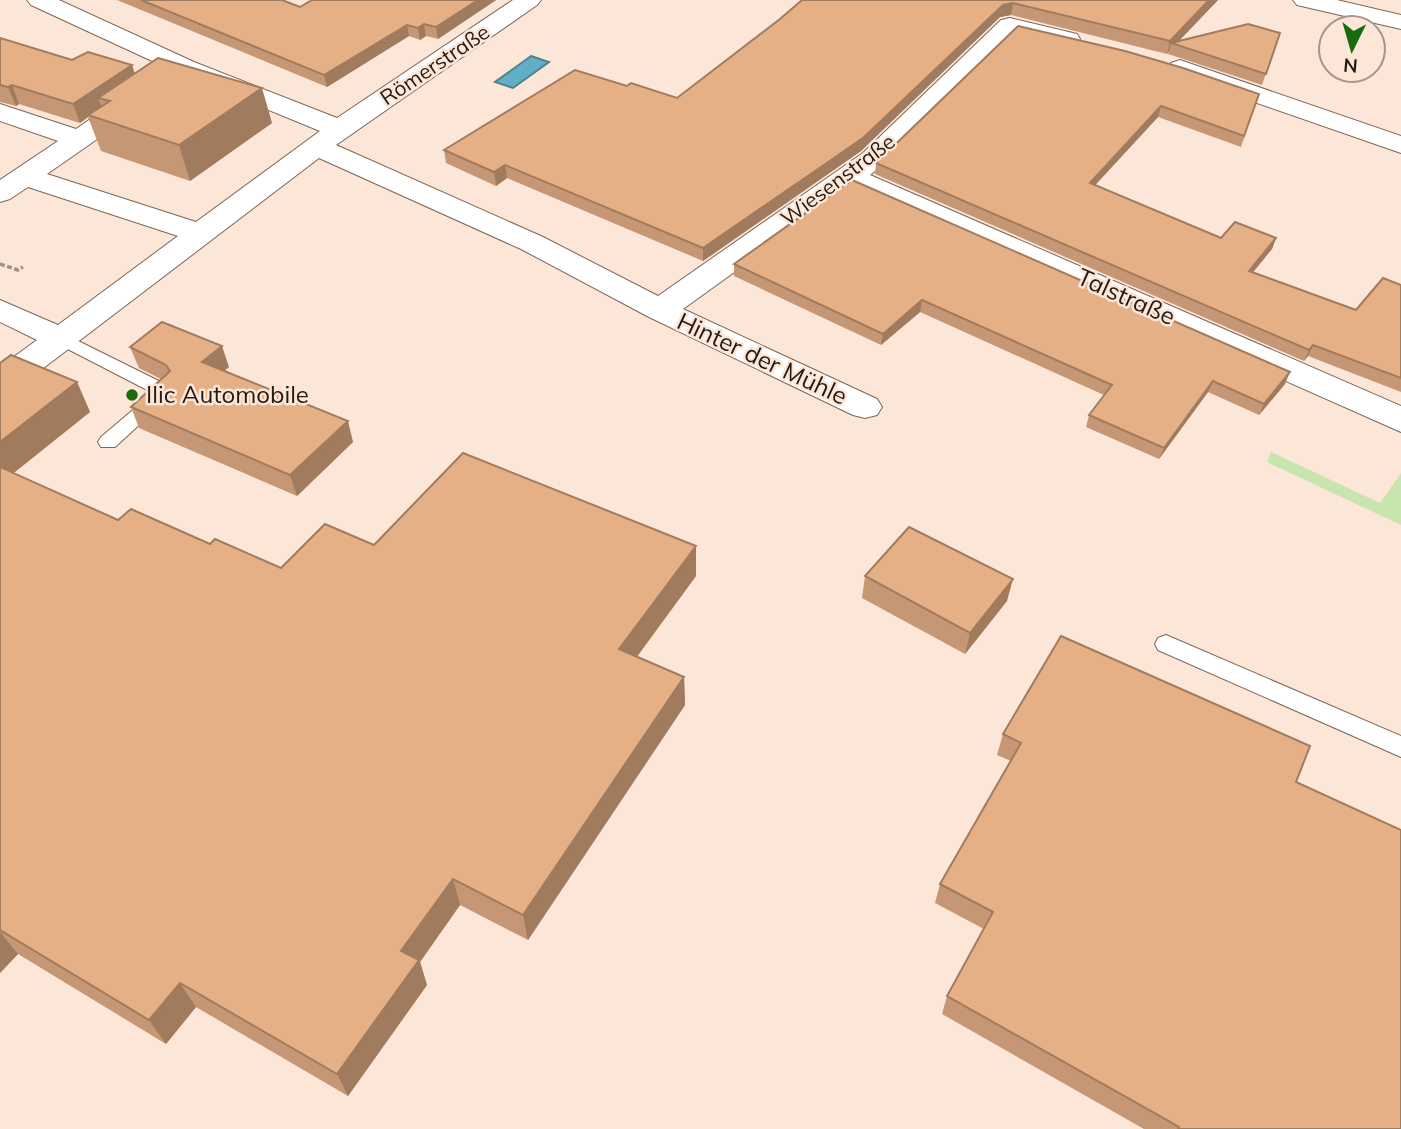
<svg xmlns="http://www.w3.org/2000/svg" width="1401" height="1129" font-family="Mulish,sans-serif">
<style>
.green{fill:#c7e5ad}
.water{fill:#61afc6;stroke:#4f8291;stroke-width:2}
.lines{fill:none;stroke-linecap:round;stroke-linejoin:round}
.service-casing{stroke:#7d6656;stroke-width:2}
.minor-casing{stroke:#7d6656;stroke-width:2}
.path{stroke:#a29185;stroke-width:3.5;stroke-dasharray:5 2.5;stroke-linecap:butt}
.service{fill:#fff;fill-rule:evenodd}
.minor{fill:#fff;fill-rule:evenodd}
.wall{fill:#c69774}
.shaded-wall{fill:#a17b5e}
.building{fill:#e6b087;stroke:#a17b5e;stroke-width:2}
.poi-dot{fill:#1a6b0e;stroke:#fce6d7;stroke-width:2.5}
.labels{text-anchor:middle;stroke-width:5;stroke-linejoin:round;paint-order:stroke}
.far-street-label{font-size:21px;fill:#241a14;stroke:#fce6d7}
.street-label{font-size:24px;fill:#241a14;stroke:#fce6d7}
.poi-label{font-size:24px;fill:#241a14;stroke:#fce6d7;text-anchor:start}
</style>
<rect width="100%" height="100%" fill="#fce6d7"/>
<path class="green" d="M 1271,452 L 1380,503 L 1401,473 L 1401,525 L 1267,462 Z"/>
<path class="water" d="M 531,56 L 549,62 L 513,88 L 495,82 Z"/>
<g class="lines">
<defs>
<path id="service" d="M 62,333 L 173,388 L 175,392 L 115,447 L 101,447 L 98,442 L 101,437 L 153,393 L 56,343 L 53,339 L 56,335 Z
M 1166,635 L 1401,736 L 1401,757 L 1158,650 L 1155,644 L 1158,638 Z"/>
<path id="minor" d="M 27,0 L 59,0 L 194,62 L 337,118 L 513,0 L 541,0 L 537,5 L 336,145 L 543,237 L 658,296 L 863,153 L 1001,20 L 1010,18 L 1077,34 L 1080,39 L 1077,44 L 1068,46 L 1015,34 L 883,165 L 870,175 L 1401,406 L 1401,432 L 851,188 L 683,309 L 877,399 L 882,407 L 877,415 L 865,418 L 853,415 L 649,317 L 521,249 L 319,158 L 12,392 L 0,395 L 0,367 L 37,340 L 0,322 L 0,300 L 58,325 L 178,236 L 28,187 L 10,199 L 0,202 L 0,180 L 58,141 L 0,121 L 0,104 L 76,129 L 128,93 L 137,91 L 146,93 L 150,99 L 146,105 L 47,174 L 196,222 L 320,131 L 176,72 L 31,5 Z
M 1293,0 L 1337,0 L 1401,15 L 1401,29 L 1297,5 Z
M 1180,60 L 1401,136 L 1401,153 L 1171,73 L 1167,68 L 1171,63 Z"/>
</defs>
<use href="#service" class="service-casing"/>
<use href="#minor" class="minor-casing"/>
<path class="path" d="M 0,264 L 18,270 L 23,267"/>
<use href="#service" class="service"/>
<use href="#minor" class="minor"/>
</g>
<path class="wall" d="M 117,0 L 282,0 L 300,7 L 496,0 L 438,39 L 426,36 L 420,40 L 409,36 L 327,87 Z
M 802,0 L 1218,0 L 1178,42 L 1280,33 L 1262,85 L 1168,54 L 1169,51 L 1167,54 L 1011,15 L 1000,17 L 861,151 L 703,261 L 507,178 L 496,186 L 446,163 L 444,150 L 627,86 L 677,98 L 780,19 Z
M 1018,26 L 1259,94 L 1241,147 L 1158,117 L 1095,185 L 1221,238 L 1276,238 L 1272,249 L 1253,272 L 1356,310 L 1401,285 L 1401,392 L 1308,356 L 1304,361 L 875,174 L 876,163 Z
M 0,38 L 72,60 L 135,73 L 272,123 L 190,181 L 101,151 L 88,117 L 80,123 L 19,104 L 16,106 L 0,102 Z
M 852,180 L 1285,384 L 1259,415 L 1208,392 L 1159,459 L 1086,427 L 1089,415 L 1104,395 L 920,312 L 881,345 L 734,276 L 734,264 Z
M 130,347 L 229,367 L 224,371 L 353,442 L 297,496 L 139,428 L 131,407 L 161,379 L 139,368 Z
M 0,363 L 77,382 L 90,412 L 13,473 L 118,520 L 210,544 L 281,568 L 374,545 L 696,546 L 696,576 L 637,657 L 684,677 L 685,705 L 528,940 L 460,905 L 420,962 L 427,985 L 348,1096 L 196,1007 L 166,1044 L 18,954 L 0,973 Z
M 865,576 L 1007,601 L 965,654 L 862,598 Z
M 1003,734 L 1296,782 L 1401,1129 L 1144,1129 L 942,1014 L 947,996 L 984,929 L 935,903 L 940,884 L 1011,761 L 997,755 Z"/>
<path class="shaded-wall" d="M 478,0 L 496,0 L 438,39 L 436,27 Z
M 1209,0 L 1218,0 L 1175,45 L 1171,43 L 1169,51 L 1167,54 L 1170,41 Z
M 1013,3 L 1011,15 L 1000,17 L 861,151 L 703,261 L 703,248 L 1003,5 Z
M 424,24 L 426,36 L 420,40 L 418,28 Z
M 407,25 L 409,36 L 327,87 L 324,75 Z
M 132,65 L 138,83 L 110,101 L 98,98 L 102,108 L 88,115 L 88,117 L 80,123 L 73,104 Z
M 12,85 L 19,104 L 16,106 L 8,87 Z
M 262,88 L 272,123 L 190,181 L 179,145 Z
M 1161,106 L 1158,117 L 1087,194 L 1090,183 Z
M 505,165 L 507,178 L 496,186 L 494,172 Z
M 1276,238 L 1272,249 L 1245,282 L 1249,271 Z
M 922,300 L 920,312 L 881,345 L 883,334 Z
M 1313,345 L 1308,356 L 1304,361 L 1309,350 Z
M 222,346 L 229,367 L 209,383 L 202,362 Z
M 1290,372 L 1285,384 L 1259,415 L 1264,404 Z
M 1213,381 L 1208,392 L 1159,459 L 1164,448 Z
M 77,382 L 90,412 L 0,484 L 0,442 Z
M 348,421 L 353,442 L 297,496 L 290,475 Z
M 696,546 L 696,576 L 621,678 L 619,649 Z
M 1013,579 L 1007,601 L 965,654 L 970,633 Z
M 684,677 L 685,705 L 528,940 L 523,915 Z
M 453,879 L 460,905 L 420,962 L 427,985 L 348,1096 L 337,1074 L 401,951 Z
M 0,932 L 18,954 L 0,973 Z
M 180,983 L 196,1007 L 166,1044 L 149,1020 Z"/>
<path class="building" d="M 141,0 L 282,0 L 300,7 L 312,0 L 478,0 L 436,27 L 424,24 L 418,28 L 407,25 L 324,75 Z
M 802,0 L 1209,0 L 1170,41 L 1013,3 L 1003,5 L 863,138 L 703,248 L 505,165 L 494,172 L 444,150 L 575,70 L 627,86 L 631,83 L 677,98 L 780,19 Z
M 1248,24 L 1280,33 L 1266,74 L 1171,43 Z
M 1018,26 L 1125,51 L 1183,68 L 1259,94 L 1244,136 L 1161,106 L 1090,183 L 1221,238 L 1235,222 L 1276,238 L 1249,271 L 1356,310 L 1383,278 L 1401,285 L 1401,378 L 1313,345 L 1309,350 L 876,163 Z
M 0,38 L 72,60 L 88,52 L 132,65 L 73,104 L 12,85 L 8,87 L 0,85 Z
M 158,58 L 262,88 L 179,145 L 88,115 L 110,101 L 98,98 Z
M 852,180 L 1290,372 L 1264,404 L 1213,381 L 1164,448 L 1089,415 L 1112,385 L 922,300 L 883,334 L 734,264 Z
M 162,322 L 222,346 L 202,362 L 348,421 L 290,475 L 131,407 L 170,371 L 166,365 L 130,347 Z
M 11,355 L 77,382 L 0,442 L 0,363 Z
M 463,453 L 696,546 L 619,649 L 684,677 L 523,915 L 453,879 L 401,951 L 419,960 L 337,1074 L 180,983 L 149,1020 L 0,930 L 0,467 L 118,520 L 131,509 L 210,544 L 215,539 L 281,568 L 325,524 L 374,545 Z
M 909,527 L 1013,579 L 970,633 L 865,576 Z
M 1061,636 L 1310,746 L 1296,782 L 1401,830 L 1401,1129 L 1178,1129 L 1179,1127 L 947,996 L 993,912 L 940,884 L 1021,743 L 1003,734 Z"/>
<circle class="poi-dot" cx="132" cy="395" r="7"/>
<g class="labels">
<g class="far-street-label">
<text transform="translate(435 65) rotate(-34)" y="7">Römerstraße</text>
<text transform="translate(838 180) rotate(-37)" y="7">Wiesenstraße</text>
</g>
<g class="street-label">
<text transform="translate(1126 297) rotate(24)" y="8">Talstraße</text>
<text transform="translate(762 359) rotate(25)" y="8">Hinter der Mühle</text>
</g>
<g class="poi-label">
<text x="146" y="403">Ilic Automobile</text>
</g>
</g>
<g transform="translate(1352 49) rotate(185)"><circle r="33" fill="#fce6d7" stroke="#a69489" stroke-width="2"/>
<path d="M0-5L12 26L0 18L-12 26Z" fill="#1a6b0e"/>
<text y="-10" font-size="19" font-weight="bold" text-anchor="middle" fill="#241a14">N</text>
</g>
</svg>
